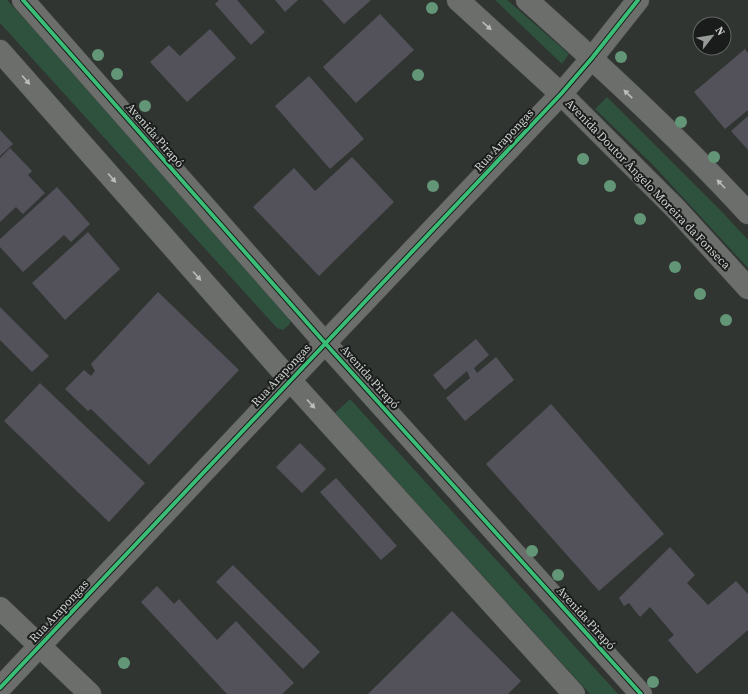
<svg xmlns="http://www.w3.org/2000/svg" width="748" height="694" font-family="'Source Serif 4',serif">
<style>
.green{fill:#2e523d}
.building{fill:#53525a}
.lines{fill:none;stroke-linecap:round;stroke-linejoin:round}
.minor-casing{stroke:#4c504e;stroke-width:23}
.tertiary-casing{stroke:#4c504e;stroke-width:23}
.minor{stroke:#6c6e6c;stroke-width:22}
.tertiary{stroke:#6c6e6c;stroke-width:22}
.cycleway-casing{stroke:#191c1a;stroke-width:6}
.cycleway{stroke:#3abd76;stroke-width:4}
.tree{fill:#639677}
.oneway{fill:#babebb}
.labels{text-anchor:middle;stroke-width:4;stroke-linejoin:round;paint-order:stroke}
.street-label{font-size:12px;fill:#ced2cf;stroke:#191c1a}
</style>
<rect width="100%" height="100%" fill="#303532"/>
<path class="green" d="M 0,0 L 7,0 L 125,129 L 291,318 L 290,324 L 283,330 L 277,328 L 0,23 Z
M 495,0 L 507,0 L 569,54 L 562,64 Z
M 607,97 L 723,213 L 748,240 L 748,268 L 653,165 L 595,109 Z
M 350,399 L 618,694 L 590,694 L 335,413 Z"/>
<path class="building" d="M 219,0 L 237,0 L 265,32 L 251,45 L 215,4 Z
M 275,0 L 298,0 L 285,12 Z
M 322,0 L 371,0 L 344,24 Z
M 380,14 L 414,50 L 356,103 L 323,67 Z
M 210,29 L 236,58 L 187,102 L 150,62 L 169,45 L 180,56 Z
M 745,49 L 748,53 L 748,110 L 725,129 L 694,92 Z
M 309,76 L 364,139 L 330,169 L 275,106 Z
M 748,116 L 748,150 L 731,131 Z
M 0,130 L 13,144 L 0,156 Z
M 10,148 L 32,171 L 28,175 L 45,193 L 23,214 L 16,207 L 0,222 L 0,158 Z
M 352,157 L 394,202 L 319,276 L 253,207 L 294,168 L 315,191 Z
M 57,187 L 90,224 L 71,242 L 64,235 L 23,272 L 0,247 L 0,239 Z
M 88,232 L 120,269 L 65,320 L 32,283 Z
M 158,292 L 239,370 L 149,465 L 91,409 L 88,411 L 65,389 L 84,370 L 91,376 L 95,371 L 91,364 Z
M 0,307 L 49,356 L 32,372 L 0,340 Z
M 476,339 L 489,355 L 474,368 L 477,373 L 496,357 L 514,380 L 465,421 L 446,398 L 470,378 L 467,371 L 445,390 L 433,375 Z
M 40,383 L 145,483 L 109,522 L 4,421 Z
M 551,404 L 664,534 L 599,591 L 486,464 Z
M 300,443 L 326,469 L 302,493 L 276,467 Z
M 336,478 L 397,546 L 381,560 L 320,492 Z
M 670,547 L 695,575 L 687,583 L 708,605 L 736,581 L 748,594 L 748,630 L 697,674 L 668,640 L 674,635 L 650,607 L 640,617 L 629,603 L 624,606 L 619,598 Z
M 233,565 L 320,652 L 303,669 L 216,582 Z
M 157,586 L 174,604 L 179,599 L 217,640 L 236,621 L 294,683 L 282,694 L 227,694 L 141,602 Z
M 452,611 L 521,681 L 508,694 L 368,694 Z"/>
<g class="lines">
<defs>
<path id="minor" d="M 325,343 L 561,94 L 592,58 L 638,0
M 0,608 L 90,694"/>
<path id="tertiary" d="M 23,0 L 325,343 L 641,694
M 458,0 L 561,94 L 676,209 L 748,288
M 527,0 C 603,68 679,138 748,213
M 0,51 L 290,380 L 574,694
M 0,688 L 325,343"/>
</defs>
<use href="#minor" class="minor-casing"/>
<use href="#tertiary" class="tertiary-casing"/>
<use href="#minor" class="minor"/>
<use href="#tertiary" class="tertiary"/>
<defs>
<path id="cycleway" d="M 23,0 L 325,343 L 641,694
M 0,688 L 561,94 L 592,58 L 638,0"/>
</defs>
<use href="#cycleway" class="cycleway-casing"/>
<use href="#cycleway" class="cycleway"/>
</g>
<g class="tree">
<circle cx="432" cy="8" r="6"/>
<circle cx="98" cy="55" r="6"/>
<circle cx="621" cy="57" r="6"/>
<circle cx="117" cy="74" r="6"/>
<circle cx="418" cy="75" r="6"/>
<circle cx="145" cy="106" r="6"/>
<circle cx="681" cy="122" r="6"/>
<circle cx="714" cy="157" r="6"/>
<circle cx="583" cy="159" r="6"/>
<circle cx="433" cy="186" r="6"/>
<circle cx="610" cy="186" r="6"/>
<circle cx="640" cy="219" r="6"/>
<circle cx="675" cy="267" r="6"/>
<circle cx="700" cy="294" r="6"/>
<circle cx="726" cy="320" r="6"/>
<circle cx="532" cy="551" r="6"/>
<circle cx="558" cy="575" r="6"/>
<circle cx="124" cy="663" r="6"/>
<circle cx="653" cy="682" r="6"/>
</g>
<defs><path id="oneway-solid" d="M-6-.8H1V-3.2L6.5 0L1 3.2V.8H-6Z"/></defs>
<g class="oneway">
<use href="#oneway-solid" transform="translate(487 26) rotate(42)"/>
<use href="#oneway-solid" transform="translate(26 80) rotate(49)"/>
<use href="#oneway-solid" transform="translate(628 94) rotate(-136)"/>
<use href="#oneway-solid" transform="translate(112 178) rotate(49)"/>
<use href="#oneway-solid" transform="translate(721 184) rotate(-134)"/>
<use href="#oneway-solid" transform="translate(197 276) rotate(49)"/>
<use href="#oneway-solid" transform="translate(311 404) rotate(48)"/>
</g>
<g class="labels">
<g class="street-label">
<text transform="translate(155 135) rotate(49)" y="4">Avenida Pirapó</text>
<text transform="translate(504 140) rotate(-47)" y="4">Rua Arapongas</text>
<text transform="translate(648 184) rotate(46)" y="4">Avenida Doutor Ângelo Moreira da Fonseca</text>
<text transform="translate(281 375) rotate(-47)" y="4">Rua Arapongas</text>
<text transform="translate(370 377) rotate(48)" y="4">Avenida Pirapó</text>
<text transform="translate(59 611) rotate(-47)" y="4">Rua Arapongas</text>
<text transform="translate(586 618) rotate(48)" y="4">Avenida Pirapó</text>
</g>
</g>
<g transform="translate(712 36) rotate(59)"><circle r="19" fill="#191c1a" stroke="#616562"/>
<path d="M0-3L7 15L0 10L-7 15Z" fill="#979b98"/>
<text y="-6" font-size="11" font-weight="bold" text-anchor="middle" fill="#ced2cf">N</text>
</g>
</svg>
